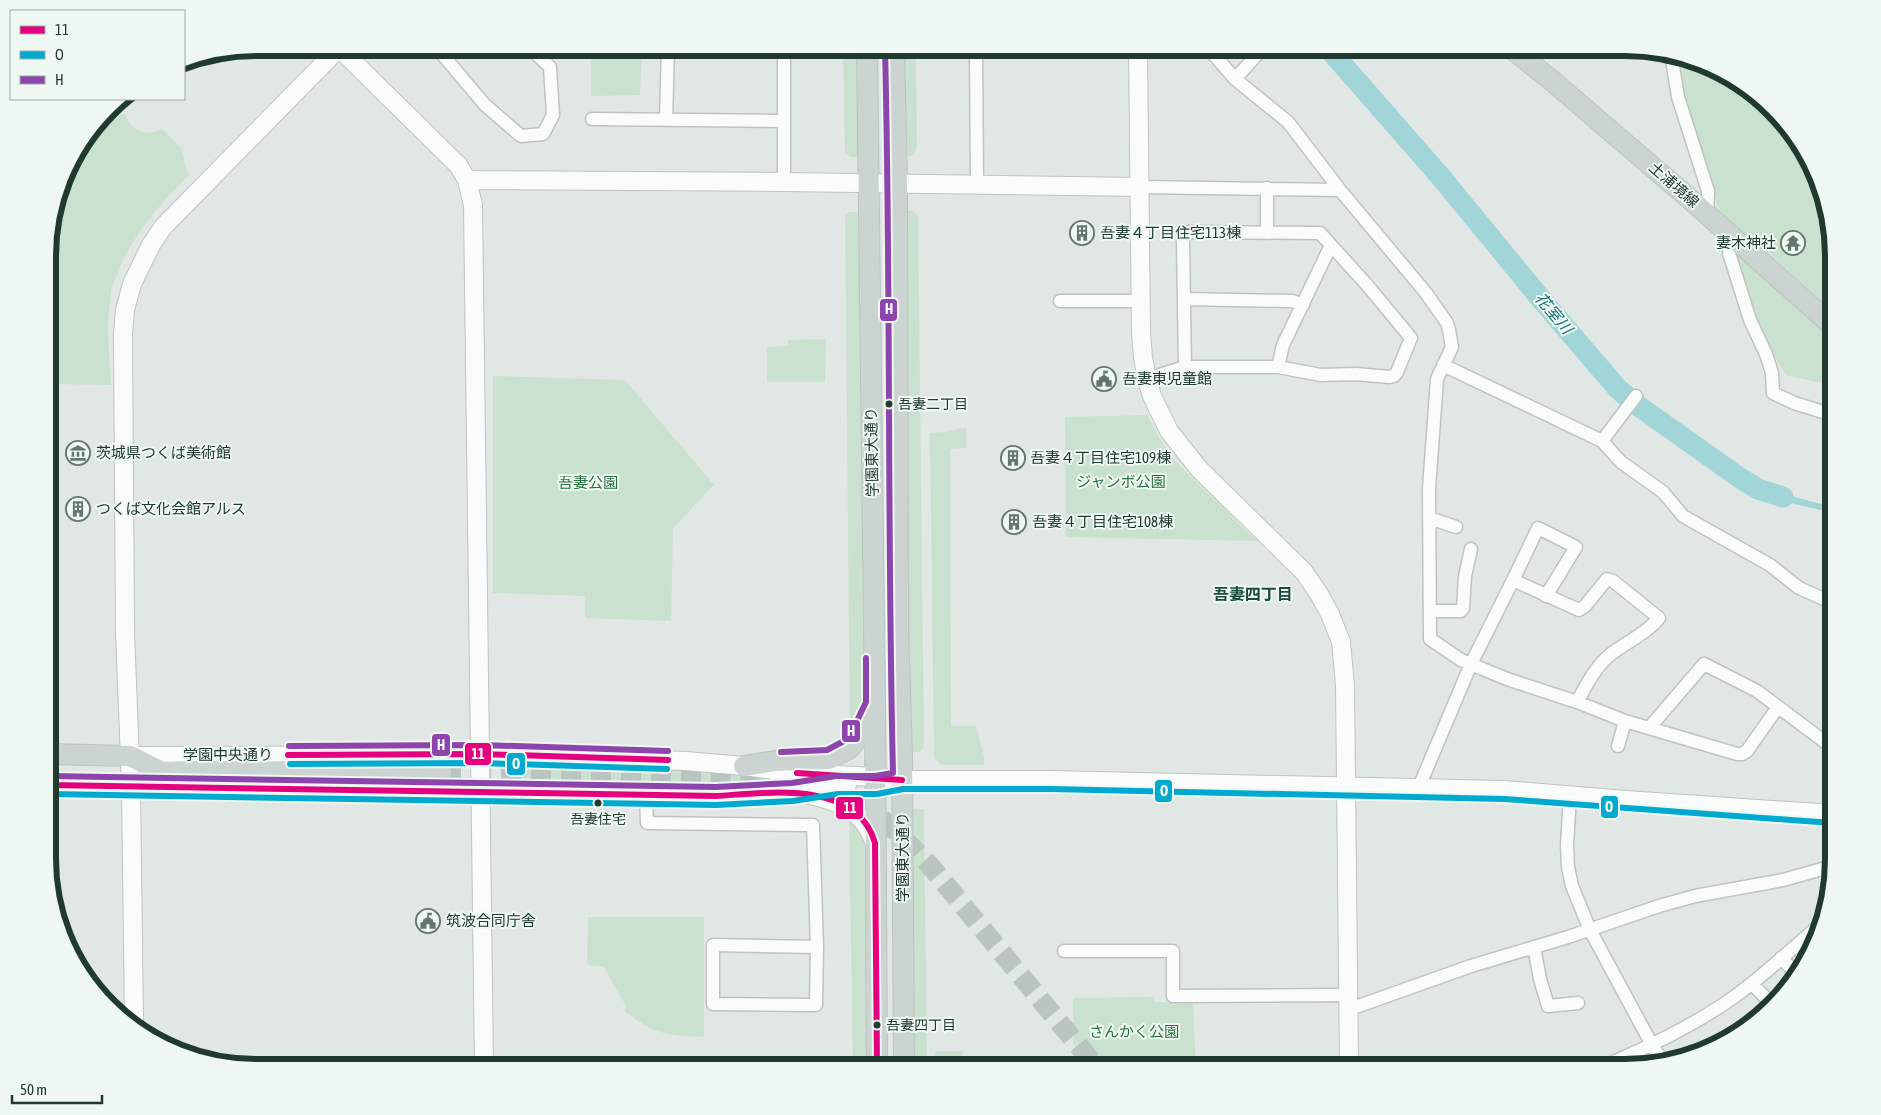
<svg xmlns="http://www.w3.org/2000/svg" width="1881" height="1115" font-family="'Asap Condensed','Noto Sans JP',sans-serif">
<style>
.green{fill:#cae1cf}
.water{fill:#a1d5d7}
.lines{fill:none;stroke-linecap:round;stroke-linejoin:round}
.river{stroke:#a1d5d7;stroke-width:21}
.primary-tunnel{stroke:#bac4c0;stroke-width:20;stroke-dasharray:20 10;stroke-linecap:butt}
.street-casing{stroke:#bec4c1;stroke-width:15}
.secondary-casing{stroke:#bec5c1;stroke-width:20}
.primary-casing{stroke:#bbc4c0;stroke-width:22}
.street{stroke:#fafbfb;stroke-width:12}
.secondary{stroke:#fafbfb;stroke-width:18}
.primary{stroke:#ccd4d1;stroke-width:20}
.bus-1-casing{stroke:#eff7f2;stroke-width:10}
.bus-2-casing{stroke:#eff7f2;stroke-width:10}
.bus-3-casing{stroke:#eff7f2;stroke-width:10}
.bus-1{stroke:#e5007d;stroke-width:6}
.bus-2{stroke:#00a9ce;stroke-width:6}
.bus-3{stroke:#8e44ad;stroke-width:6}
.bus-dot{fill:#203a30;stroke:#eff7f2;stroke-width:2}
.labels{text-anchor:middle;stroke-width:4;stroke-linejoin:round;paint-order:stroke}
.bus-label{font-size:14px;fill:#203a30;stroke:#eff7f2;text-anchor:start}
.street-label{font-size:15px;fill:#203a30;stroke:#eff7f2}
.poi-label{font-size:15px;fill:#203a30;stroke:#eff7f2;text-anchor:start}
.park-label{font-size:15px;fill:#29723e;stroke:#eff7f2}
.water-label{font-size:16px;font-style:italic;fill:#197177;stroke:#eff7f2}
.neighbourhood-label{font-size:16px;font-weight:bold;fill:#1b4c3b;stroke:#eff7f2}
.rim{fill:none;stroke:#203a30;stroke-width:6}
.line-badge{stroke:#eff7f2;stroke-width:2}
.badge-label{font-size:14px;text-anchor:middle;font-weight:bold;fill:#fff}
</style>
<rect width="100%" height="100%" fill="#e1e7e4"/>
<path class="green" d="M 591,48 L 642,48 L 640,95 L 591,96 Z
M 843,48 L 858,48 L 859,157 L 850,157 L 845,152 Z
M 902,48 L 916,48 L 917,148 L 912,156 L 903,156 Z
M 1678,55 L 1729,76 L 1772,109 L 1805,152 L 1833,243 L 1833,311 L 1719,210 L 1688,113 Z
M 107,114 L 125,114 C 131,131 146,137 162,129 L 182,149 L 186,170 L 190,174 C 160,204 132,235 117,275 C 115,281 111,287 111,293 C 106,324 109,354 111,385 L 49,384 L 49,230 L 69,164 Z
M 904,211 L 913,211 L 918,216 L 924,747 L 919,752 L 909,752 Z
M 849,212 L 859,212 L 865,691 L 864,707 L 850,738 L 845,216 Z
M 1735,249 L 1827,330 L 1833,338 L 1833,382 L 1816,382 L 1786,375 L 1764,340 L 1753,317 L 1732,253 Z
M 826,339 L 825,382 L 767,382 L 767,347 L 788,346 L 788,340 Z
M 493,376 L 625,380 L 714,485 L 673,528 L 671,621 L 585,618 L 585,596 L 493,593 Z
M 1147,415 L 1164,446 L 1176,462 L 1257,541 L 1066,537 L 1065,417 Z
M 966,427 L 966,448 L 950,449 L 951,726 L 976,726 L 984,757 L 984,765 L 941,765 L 934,758 L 930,433 L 947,432 Z
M 516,765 L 692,767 L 812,782 L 729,787 L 618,787 L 560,780 L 515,780 L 507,777 L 507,768 Z
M 909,809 L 924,809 L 927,1067 L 912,1067 Z
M 849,817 L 864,837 L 868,1067 L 853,1067 Z
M 588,917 L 704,917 L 704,1037 C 667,1035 654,1035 625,1011 L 626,1006 L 604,967 L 587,965 Z
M 1153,997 L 1154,1002 L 1193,1003 L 1196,1067 L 1097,1067 L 1073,1044 L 1073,998 Z
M 935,1051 L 963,1051 L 964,1067 L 936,1067 Z"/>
<path class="water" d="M 1758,486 L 1771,491 L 1833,507 L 1833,513 L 1778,500 L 1756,492 Z"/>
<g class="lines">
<path class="river" d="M 1328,48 L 1440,176 L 1541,299 L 1618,389 L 1637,405 L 1740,478 L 1758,489 L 1783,497"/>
<path class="primary-tunnel" d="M 441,772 L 718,774 L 805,783 L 843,795 L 871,810 L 898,833 L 932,868 L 1096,1067"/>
<defs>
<path id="street" d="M 437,48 L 485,105 L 521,136 L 543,134 L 553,115 L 550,67 L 530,48
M 976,48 L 977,185
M 1208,48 L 1235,79 L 1288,122 L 1340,190 L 1426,293 L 1447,323 L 1449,330 L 1452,347 L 1437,379 L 1429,489 L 1430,639 L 1461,660 L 1507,679 L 1577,702 L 1625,721 L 1737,754 L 1742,754 L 1747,751 L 1778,707
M 976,50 L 1123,48
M 1671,54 L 1678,97 L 1708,191 L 1707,214
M 1235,79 L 1263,48
M 592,119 L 784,121
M 666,120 L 668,48
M 784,182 L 784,48
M 1140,187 L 1340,190
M 1267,188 L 1267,233
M 1732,236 L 1729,253 L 1750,320 L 1766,354 L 1772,373 L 1773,393 L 1794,403 L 1833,415
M 1184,299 L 1292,301 L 1303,305
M 1060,301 L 1141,301
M 1443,365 L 1602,441 L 1621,462 L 1663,492 L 1683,516 L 1770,565 L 1799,588 L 1833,603
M 1278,367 L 1283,345 L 1331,245
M 1147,379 L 1185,367 L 1278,367 L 1321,375 L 1356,374 L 1389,377 L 1394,376 L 1397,372 L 1411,338 L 1367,285 L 1320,233 L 1188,232 L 1185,233 L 1183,241 L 1185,367
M 1602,441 L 1636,396
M 1429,518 L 1456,527
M 1513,580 L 1538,528 L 1576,547 L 1546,596
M 1430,611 L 1461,611 L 1463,608 L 1465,576 L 1471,549
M 1650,727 L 1704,664 L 1757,691 L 1833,748
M 1618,746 L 1625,721
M 1419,787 L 1471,664 L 1513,580 L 1579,610 L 1585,606 L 1607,579 L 1613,581 L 1659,618 C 1647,633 1627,642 1611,654 C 1595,667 1587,684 1577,702
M 646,795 L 647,823 L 813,825 L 817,947 L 816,1005 L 713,1004 L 713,945 L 817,947
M 1570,796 L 1567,845 L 1568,867 L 1572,886 L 1590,930 L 1652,1045 L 1662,1060
M 1534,947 L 1540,979 L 1548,1006 L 1578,1003
M 1064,951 L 1173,951 L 1173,996 L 1349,995
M 1781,958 L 1797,974
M 1752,984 L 1773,1005
M 1350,1009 L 1471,966 L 1568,937 L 1659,906 L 1695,896 L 1783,880 L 1833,866
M 1602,1067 C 1648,1047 1693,1026 1734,997 C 1763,976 1789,952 1816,928"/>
<path id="secondary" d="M 339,48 L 458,165 L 467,180 L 473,205 L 484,1067
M 1138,48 L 1141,332 L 1143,358 L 1147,379 L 1152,396 L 1169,431 L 1199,469 L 1304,572 L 1319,594 L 1330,614 L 1341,642 L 1345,685 L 1349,1067
M 467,180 L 784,182 L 1140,187
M 130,756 L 506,755 L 686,761 L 744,766 L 797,773 L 876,777 L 902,780 L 1051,780 L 1504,790 L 1626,800 L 1833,814
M 131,786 L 716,796 L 793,792 L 847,785
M 806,794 C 840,802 862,808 875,843
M 134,1023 L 131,786 L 125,632 L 123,334 L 125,310 L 132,284 L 151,245 L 163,227 L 339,48"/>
<path id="primary" d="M 867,48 L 875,704 L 877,1067
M 894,48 L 897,184 L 898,627 L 902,757 L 904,1067
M 1511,48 L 1550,79 L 1691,200 L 1833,326
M 49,754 L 130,756 L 162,772
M 744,766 L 775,761 L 829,759 L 850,748 L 862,731 L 873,708
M 49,785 L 131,786 L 162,772 L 188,771 L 441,772"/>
</defs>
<use href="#street" class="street-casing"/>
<use href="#secondary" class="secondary-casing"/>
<use href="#primary" class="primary-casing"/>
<use href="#street" class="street"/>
<use href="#secondary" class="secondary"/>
<use href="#primary" class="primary"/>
<defs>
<path id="bus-1" d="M 288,755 L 481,754 L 668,760
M 797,773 L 902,780
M 49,785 L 716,796 C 766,793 857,779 875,843 L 877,1067"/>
<path id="bus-2" d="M 290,764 L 481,763 L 667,769
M 49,794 L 716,805 L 793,801 L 838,794 L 877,794 L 903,789 L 1051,789 L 1504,799 L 1832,823"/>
<path id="bus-3" d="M 289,746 L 481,745 L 668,751
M 781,752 L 827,750 L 844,741 L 854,727 L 866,702 L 866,658
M 49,776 L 716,787 L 792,783 L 836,776 L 875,776 L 893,773 C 887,531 891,290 885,48"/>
</defs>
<use href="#bus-1" class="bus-1-casing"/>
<use href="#bus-2" class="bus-2-casing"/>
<use href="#bus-3" class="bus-3-casing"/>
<use href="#bus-1" class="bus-1"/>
<use href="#bus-2" class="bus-2"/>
<use href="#bus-3" class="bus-3"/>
</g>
<defs>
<symbol id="building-ring" viewBox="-11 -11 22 22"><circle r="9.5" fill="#eff7f2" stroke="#64776f" stroke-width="1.5"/><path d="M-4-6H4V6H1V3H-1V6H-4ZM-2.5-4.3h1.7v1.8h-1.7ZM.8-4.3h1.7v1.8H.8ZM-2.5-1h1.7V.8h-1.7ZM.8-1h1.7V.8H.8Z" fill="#64776f"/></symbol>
<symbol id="temple-ring" viewBox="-11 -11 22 22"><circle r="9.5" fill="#eff7f2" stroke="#64776f" stroke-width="1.5"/><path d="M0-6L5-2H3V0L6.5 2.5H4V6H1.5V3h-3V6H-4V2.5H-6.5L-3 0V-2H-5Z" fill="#64776f"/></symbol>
<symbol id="civic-ring" viewBox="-11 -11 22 22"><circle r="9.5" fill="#eff7f2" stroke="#64776f" stroke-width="1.5"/><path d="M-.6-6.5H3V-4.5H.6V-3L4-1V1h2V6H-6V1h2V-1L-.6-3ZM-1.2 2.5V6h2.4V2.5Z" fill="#64776f"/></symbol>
<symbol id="museum-ring" viewBox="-11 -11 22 22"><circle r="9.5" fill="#eff7f2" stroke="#64776f" stroke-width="1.5"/><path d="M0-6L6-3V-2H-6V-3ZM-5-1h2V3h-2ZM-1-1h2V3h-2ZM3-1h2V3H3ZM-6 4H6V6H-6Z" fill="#64776f"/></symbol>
</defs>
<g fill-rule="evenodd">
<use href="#building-ring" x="1068" y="219" width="28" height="28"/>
<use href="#temple-ring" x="1779" y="229" width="28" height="28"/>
<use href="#civic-ring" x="1090" y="365" width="28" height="28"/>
<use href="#museum-ring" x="64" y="439" width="28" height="28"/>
<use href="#building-ring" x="999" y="444" width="28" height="28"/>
<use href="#building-ring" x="64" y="495" width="28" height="28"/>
<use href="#building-ring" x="1000" y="508" width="28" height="28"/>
<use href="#civic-ring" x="414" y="907" width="28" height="28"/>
</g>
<g class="bus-dot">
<circle cx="889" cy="404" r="4.5"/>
<circle cx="598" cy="803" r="4.5"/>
<circle cx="877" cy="1025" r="4.5"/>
</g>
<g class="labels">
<g class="bus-label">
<text x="898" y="409">吾妻二丁目</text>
<text x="598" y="824" text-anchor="middle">吾妻住宅</text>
<text x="886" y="1030">吾妻四丁目</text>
</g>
<g class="street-label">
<text transform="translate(1674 185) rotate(41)" y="5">土浦境線</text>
<text transform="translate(872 452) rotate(-91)" y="5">学園東大通り</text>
<text x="228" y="760">学園中央通り</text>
<text transform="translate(903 857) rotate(-90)" y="5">学園東大通り</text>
</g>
<g class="poi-label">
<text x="1100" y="238">吾妻４丁目住宅113棟</text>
<text x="1776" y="248" text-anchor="end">妻木神社</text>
<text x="1122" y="384">吾妻東児童館</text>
<text x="96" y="458">茨城県つくば美術館</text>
<text x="1030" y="463">吾妻４丁目住宅109棟</text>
<text x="96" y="514">つくば文化会館アルス</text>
<text x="1032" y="527">吾妻４丁目住宅108棟</text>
<text x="446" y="926">筑波合同庁舎</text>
</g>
<g class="park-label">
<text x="1121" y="487">ジャンボ公園</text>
<text x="588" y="488">吾妻公園</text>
<text x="1134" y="1037">さんかく公園</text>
</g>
<g class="water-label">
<text transform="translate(1554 313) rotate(50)" y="6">花室川</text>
</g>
<g class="neighbourhood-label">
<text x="1253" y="600">吾妻四丁目</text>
</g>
</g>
<path d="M0 0H1881V1115H0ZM256 56H1625A200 200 0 0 1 1825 256V859A200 200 0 0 1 1625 1059H256A200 200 0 0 1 56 859V256A200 200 0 0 1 256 56Z" fill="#eff7f2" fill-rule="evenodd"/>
<path class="rim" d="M256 56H1625A200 200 0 0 1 1825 256V859A200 200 0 0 1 1625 1059H256A200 200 0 0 1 56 859V256A200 200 0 0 1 256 56Z"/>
<g class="line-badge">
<rect x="879" y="298" width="19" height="24" rx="5" fill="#8e44ad"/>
<rect x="841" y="719" width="20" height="24" rx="5" fill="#8e44ad"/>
<rect x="431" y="733" width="20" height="24" rx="5" fill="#8e44ad"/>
<rect x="464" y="742" width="28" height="24" rx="5" fill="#e5007d"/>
<rect x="506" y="752" width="20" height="24" rx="5" fill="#00a9ce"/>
<rect x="1154" y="779" width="19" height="24" rx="5" fill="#00a9ce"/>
<rect x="1600" y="795" width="19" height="24" rx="5" fill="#00a9ce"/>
<rect x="835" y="796" width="29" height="24" rx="5" fill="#e5007d"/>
</g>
<g class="badge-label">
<text x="889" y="314">H</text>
<text x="851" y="736">H</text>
<text x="441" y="750">H</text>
<text x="478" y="759">11</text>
<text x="516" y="769">O</text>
<text x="1164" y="796">O</text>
<text x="1609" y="812">O</text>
<text x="850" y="813">11</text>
</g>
<rect x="10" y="10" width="175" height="90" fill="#eff7f2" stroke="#9caba4"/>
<rect x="20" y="26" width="25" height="8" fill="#e5007d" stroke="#9caba4"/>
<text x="55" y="35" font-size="15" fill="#203a30">11</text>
<rect x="20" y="51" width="25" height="8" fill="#00a9ce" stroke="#9caba4"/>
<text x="55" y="60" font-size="15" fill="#203a30">O</text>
<rect x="20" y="76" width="25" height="8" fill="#8e44ad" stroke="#9caba4"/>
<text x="55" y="85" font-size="15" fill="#203a30">H</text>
<path d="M12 1095v8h90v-8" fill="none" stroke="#203a30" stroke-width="2.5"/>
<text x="20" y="1095" font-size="15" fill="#203a30" stroke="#eff7f2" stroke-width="4" paint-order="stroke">50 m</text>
</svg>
